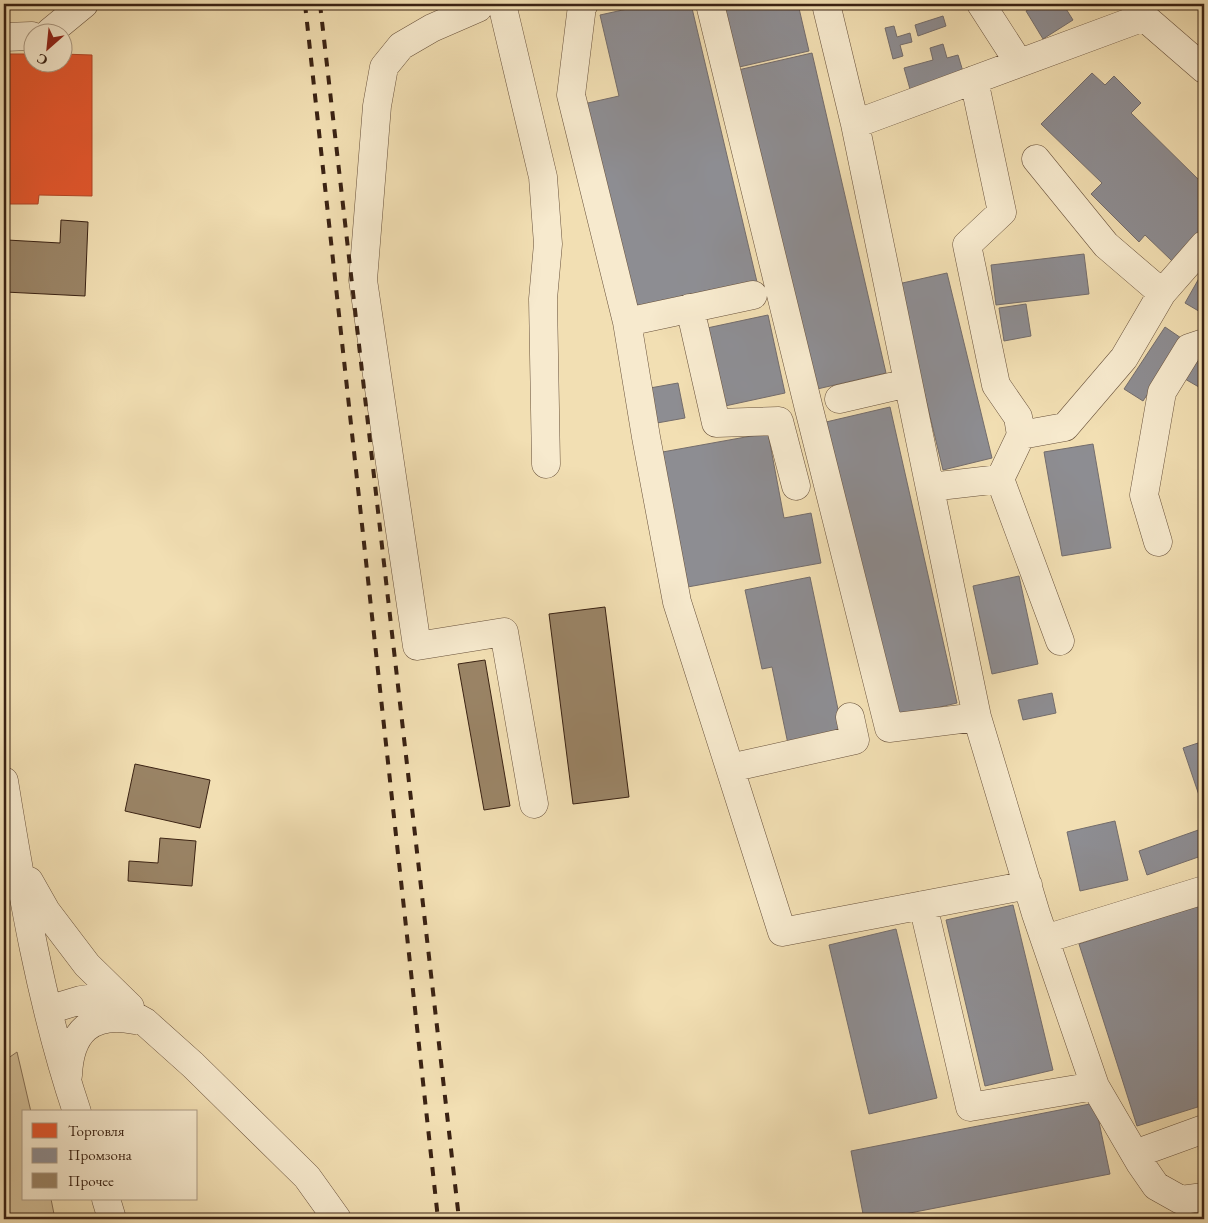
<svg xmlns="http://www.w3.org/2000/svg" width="1208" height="1223" font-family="'EB Garamond',serif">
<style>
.green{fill:#d3bf98;stroke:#867056}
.shops{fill:#e4572e;stroke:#b14726}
.industry{fill:#8d8d92;stroke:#746d6c}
.building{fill:#9a8466;stroke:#3a2213}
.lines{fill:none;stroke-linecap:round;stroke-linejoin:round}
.minor-casing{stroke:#68513b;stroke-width:29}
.minor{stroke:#f7eace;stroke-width:28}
.rail{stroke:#3a2213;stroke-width:4;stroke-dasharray:9 9;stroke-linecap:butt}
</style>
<rect width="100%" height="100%" fill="#f2dfb3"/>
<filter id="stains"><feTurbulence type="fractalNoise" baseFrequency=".004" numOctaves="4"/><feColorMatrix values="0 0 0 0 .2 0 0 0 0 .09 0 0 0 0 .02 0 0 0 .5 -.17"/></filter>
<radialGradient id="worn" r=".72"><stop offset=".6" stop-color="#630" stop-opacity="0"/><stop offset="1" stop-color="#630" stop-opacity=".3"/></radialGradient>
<path class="green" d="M 17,1052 L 31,1112 L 24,1112 L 24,1199 L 51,1199 L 55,1219 L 4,1219 L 4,1061 Z"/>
<path class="shops" d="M 4,54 L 32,54 L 32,62 L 62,62 L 62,54 L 92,55 L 92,196 L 39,195 L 38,204 L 4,204 Z"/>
<path class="industry" d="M 650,4 L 691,4 L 757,282 L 628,312 L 579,105 L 619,96 L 600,15 Z
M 720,4 L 798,4 L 809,51 L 735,68 Z
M 1038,4 L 1063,4 L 1073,20 L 1043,39 L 1026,11 Z
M 943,16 L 946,26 L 918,36 L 915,25 Z
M 894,26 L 897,37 L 910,33 L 912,42 L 900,45 L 903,56 L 893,59 L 885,28 Z
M 943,44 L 947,58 L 958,55 L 964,75 L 910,89 L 904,68 L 933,60 L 930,48 Z
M 812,53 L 886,373 L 813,390 L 738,70 Z
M 1092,73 L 1105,85 L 1114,76 L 1141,103 L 1131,113 L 1204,185 L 1204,229 L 1172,261 L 1145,235 L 1139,242 L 1091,194 L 1102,183 L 1041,124 Z
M 1084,254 L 1089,294 L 996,305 L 991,265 Z
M 947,273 L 992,458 L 943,470 L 898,284 Z
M 1202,273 L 1204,274 L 1204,308 L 1202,313 L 1185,303 Z
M 1026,304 L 1031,336 L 1004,341 L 999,308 Z
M 768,315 L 785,393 L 725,406 L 707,328 Z
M 1165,327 L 1184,340 L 1143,401 L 1124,389 Z
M 1200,354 L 1204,356 L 1204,390 L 1185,379 Z
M 678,383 L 685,418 L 657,423 L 650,388 Z
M 890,407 L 957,703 L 893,718 L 826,422 Z
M 768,433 L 784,518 L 811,513 L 821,563 L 682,588 L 657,453 Z
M 1093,444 L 1111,548 L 1062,556 L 1044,452 Z
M 1019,576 L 1038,664 L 992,674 L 973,586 Z
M 810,577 L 843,733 L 788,744 L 772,667 L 762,669 L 745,590 Z
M 1052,693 L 1056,713 L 1023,720 L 1018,700 Z
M 1204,741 L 1204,810 L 1183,748 Z
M 1115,821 L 1128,880 L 1080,891 L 1067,832 Z
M 1204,828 L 1204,855 L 1147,875 L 1139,851 Z
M 1204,904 L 1204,1105 L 1137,1126 L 1079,944 Z
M 1013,905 L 1053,1070 L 985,1086 L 946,920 Z
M 896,929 L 937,1098 L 869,1114 L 829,945 Z
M 1095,1103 L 1110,1174 L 879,1219 L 864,1219 L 851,1151 Z"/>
<path class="building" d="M 61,220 L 88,222 L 85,296 L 5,292 L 7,240 L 60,243 Z
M 605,607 L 629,797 L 573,804 L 549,614 Z
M 485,660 L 510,806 L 484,810 L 458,664 Z
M 135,764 L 210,780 L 200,828 L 125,811 Z
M 160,838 L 196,841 L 192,886 L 128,881 L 129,861 L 158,863 Z"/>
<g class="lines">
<defs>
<path id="minor" d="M 479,4 L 478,8 L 432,28 L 401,46 L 384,67 L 377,106 L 363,280 L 417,646 L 504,632 L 534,804
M 502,4 L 543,177 L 548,244 L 543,299 L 546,464
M 584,4 L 582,6 L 571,95 L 627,322 L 646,437 L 677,602 L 782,932 L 1028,885
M 710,4 L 809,409 L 889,728 L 977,717
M 826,4 L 855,124 L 1144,17
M 981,4 L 1019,63
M 1135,4 L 1144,17 L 1204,69
M 50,32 L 84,4
M 4,37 L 32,36
M 974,80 L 1002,212 L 967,245 L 996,385 L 1018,417 L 1021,435 L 1000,479
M 855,124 L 977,717 L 1036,914 L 1095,1086 L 1140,1163 L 1156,1186 L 1181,1200 L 1204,1197
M 1036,159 L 1106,245 L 1162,293 L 1204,245
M 690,308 L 716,423 L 779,421 L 796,486
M 627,322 L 753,295
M 839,399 L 908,383
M 1021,435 L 1065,427 L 1124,358 L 1162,293
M 930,487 L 1000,479 L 1060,641
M 1158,542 L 1144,495 L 1162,392 L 1189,348 L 1204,343
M 730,768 L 855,740 L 850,717
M 4,781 C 22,892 41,1005 77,1112
M 29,881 L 46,911 L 87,965 L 130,1007
M 923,905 L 970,1107 L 1095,1086
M 1045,939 L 1204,890
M 48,1010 L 81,1000 L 96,998 L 116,1006 L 145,1022 L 193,1065 L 307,1177 L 337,1219
M 68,1075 C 70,1032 91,1011 135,1020
M 1135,1154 L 1204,1129
M 106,1199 L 112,1219"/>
</defs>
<use href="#minor" class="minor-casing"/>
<use href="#minor" class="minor"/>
<path class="rail" d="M 305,4 L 438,1219
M 320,4 L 459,1219"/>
</g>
<rect width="1208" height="1223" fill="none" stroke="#f2dfb3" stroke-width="20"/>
<rect x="5" y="5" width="1198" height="1213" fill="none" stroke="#3a2213" stroke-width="2.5"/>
<rect x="10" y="10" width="1188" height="1203" fill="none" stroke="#3a2213"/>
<rect x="22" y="1110" width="175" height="90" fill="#f7eace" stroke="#ab9a83"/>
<rect x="32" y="1123" width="25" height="15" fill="#e4572e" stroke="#ab9a83"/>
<text x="68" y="1136" font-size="15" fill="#3a2213">Торговля</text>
<rect x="32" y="1148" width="25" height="15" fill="#8d8d92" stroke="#ab9a83"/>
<text x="68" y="1160" font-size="15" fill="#3a2213">Промзона</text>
<rect x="32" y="1173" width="25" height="15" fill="#9a8466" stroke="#ab9a83"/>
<text x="68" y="1186" font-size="15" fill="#3a2213">Прочее</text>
<g transform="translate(48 48) rotate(207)"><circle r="24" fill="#f7eace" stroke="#ab9a83"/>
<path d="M0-4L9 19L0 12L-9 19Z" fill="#8f2418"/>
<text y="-8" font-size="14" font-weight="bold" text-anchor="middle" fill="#3a2213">С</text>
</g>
<rect width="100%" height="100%" filter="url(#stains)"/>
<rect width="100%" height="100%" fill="url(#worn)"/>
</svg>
